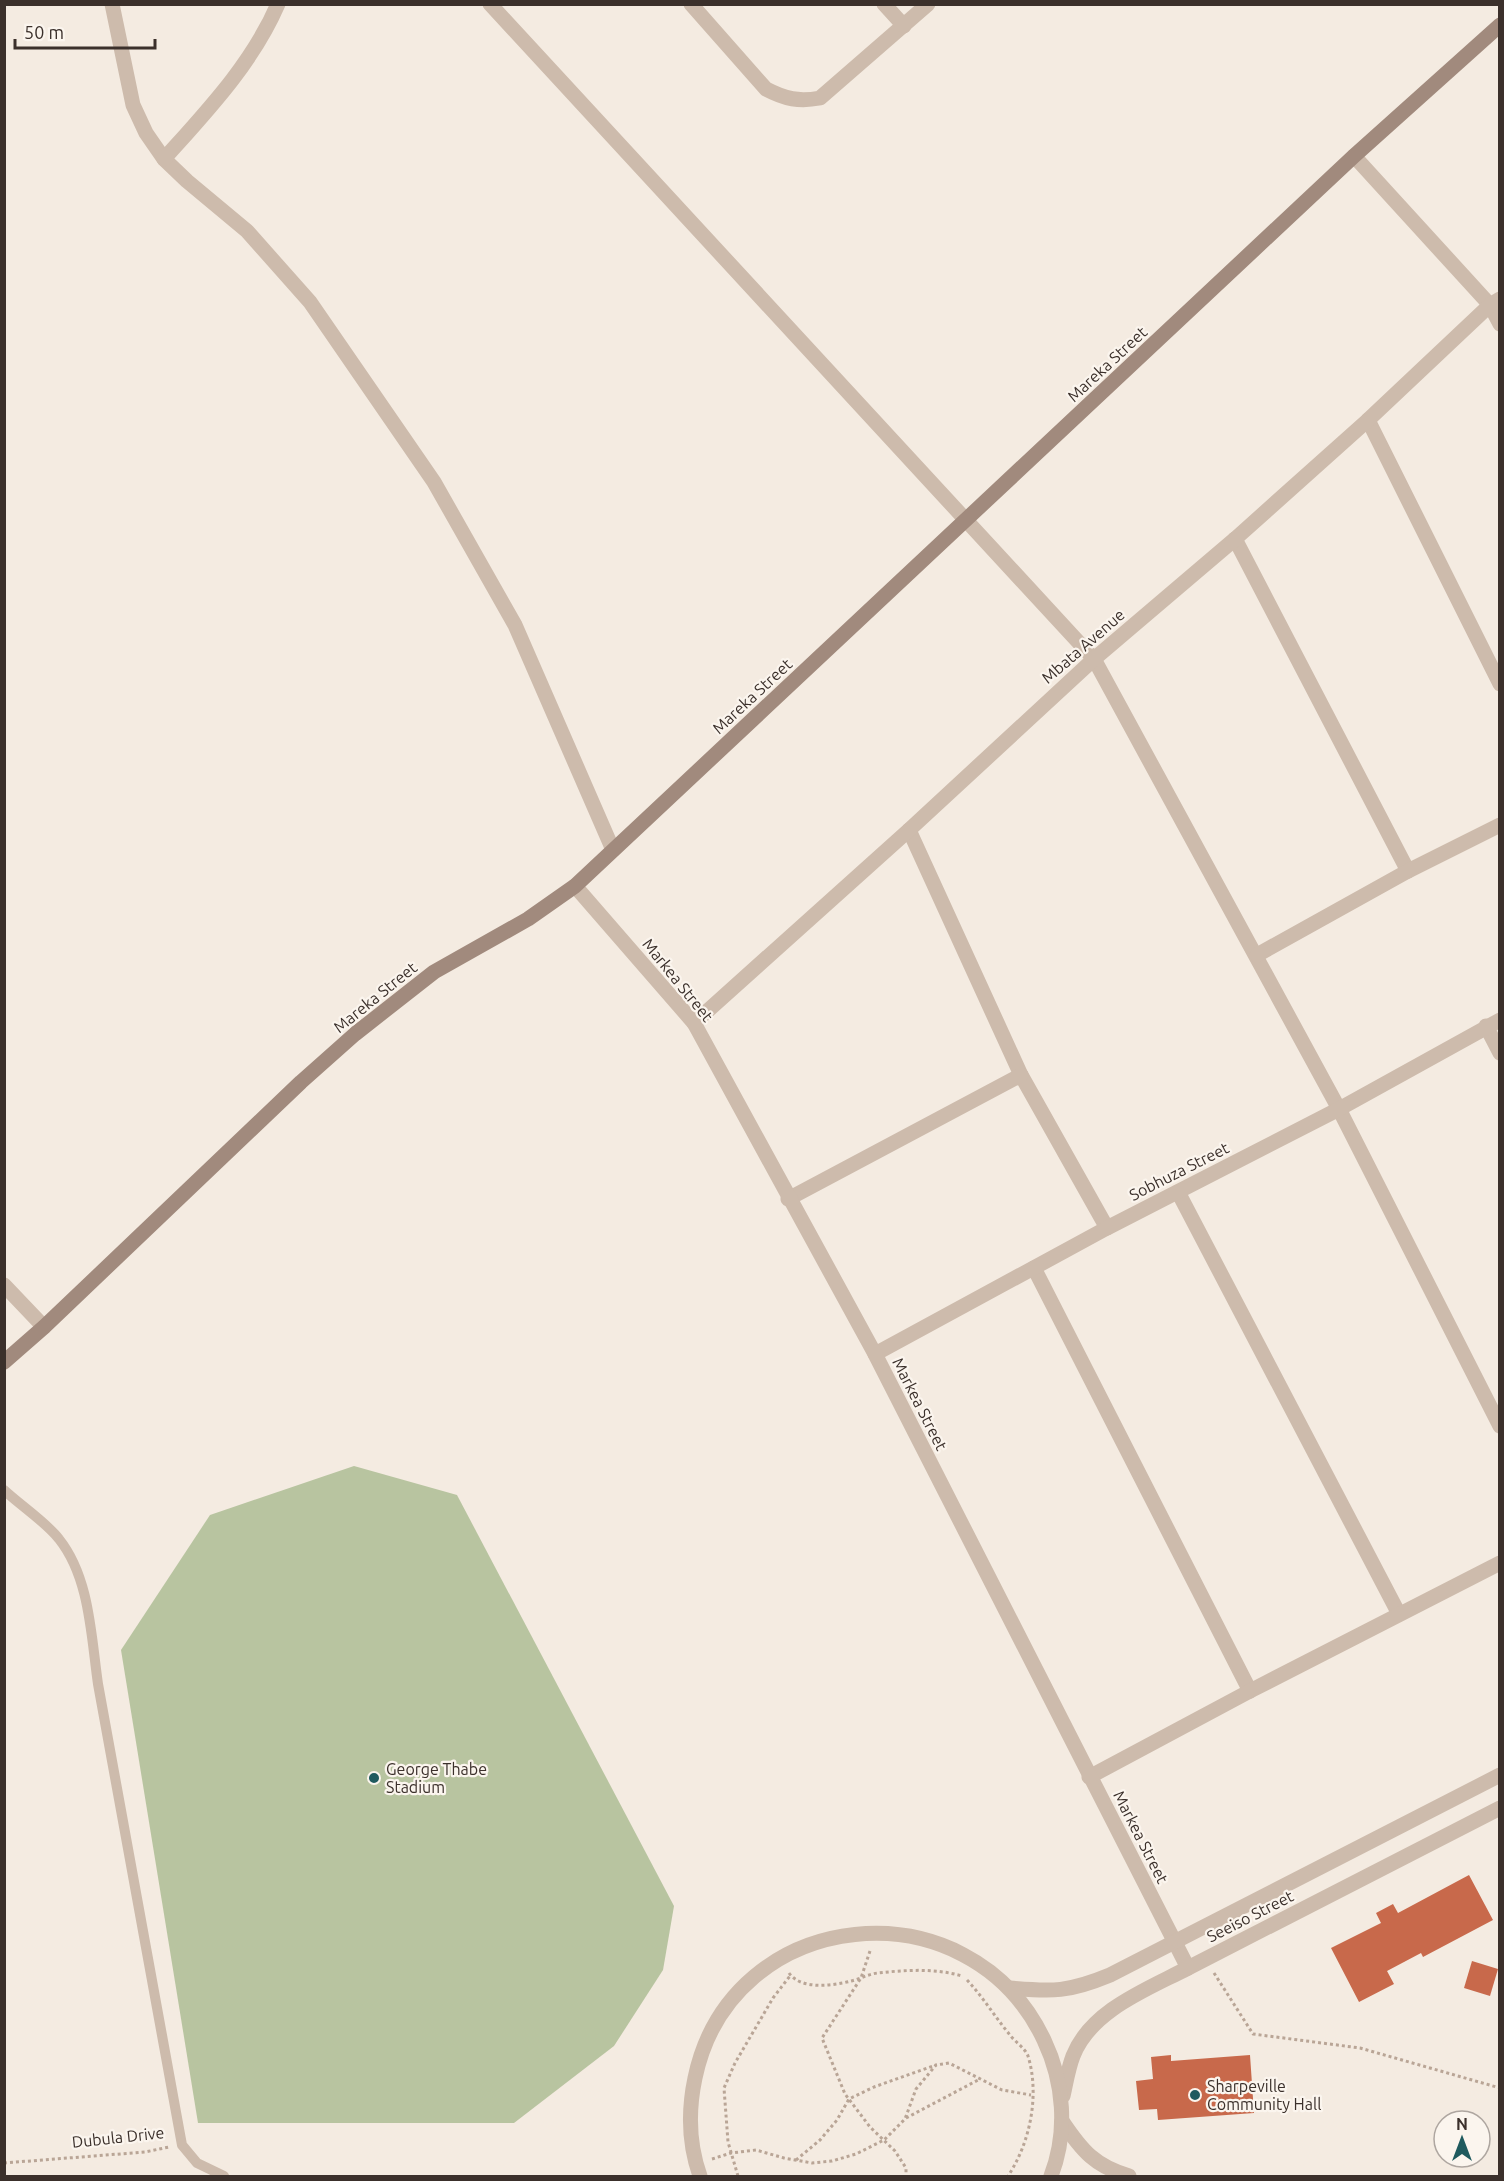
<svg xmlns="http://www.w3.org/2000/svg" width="1504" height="2181" viewBox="0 0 1504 2181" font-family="Ubuntu,sans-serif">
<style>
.green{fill:#b8c4a0}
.building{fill:#c8694b}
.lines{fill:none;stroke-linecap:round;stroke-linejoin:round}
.path{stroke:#b9a596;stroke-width:3;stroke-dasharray:3 3;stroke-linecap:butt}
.service{stroke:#cdbbac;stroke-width:10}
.minor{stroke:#cdbbac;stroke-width:15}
.tertiary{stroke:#cdbbac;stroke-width:15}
.secondary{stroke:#a18a7d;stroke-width:15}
.poi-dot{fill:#1f5a5e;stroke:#fbf5ee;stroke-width:2}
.labels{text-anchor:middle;stroke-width:4.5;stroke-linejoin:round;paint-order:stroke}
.street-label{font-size:16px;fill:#3b302b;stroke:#fbf5ee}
.poi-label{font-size:16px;fill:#3b302b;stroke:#fbf5ee;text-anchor:start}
</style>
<rect width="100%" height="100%" fill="#f4ebe1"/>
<path class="green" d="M 354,1466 L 457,1495 L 674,1906 L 663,1970 L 614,2046 L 514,2123 L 198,2123 L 121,1650 L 210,1515 Z"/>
<g class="building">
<path d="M 1469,1875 L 1493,1920 L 1423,1957 L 1421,1953 L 1387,1971 L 1394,1984 L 1359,2002 L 1331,1948 L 1381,1923 L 1376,1913 L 1393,1904 L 1398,1913 Z"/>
<path d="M 1472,1961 L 1498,1969 L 1490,1996 L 1464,1988 Z"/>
<path d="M 1171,2055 L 1171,2061 L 1250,2055 L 1254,2113 L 1158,2120 L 1157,2109 L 1139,2110 L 1136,2081 L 1153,2079 L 1151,2057 Z"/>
</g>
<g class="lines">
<g class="path">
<path d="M 870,1951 L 861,1978 L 822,2038 L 845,2094 L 870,2127 L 895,2151 L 906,2168 L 906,2176"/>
<path d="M 789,1973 C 801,1990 832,1986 851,1981 C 860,1979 868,1974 878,1973 C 905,1970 935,1968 962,1976"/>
<path d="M 1214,1973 L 1253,2034 L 1360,2048 L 1500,2088"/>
<path d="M 967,1980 C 983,1997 995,2017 1010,2035 C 1015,2042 1025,2048 1028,2056 C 1040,2095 1030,2143 1008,2176"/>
<path d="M 906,2118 L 980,2079"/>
<path d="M 712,2159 L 731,2153 L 756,2150 L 784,2158 L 812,2163 L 832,2161 L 856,2154 L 884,2140 L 905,2119 L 916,2089 L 936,2065 L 949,2063 L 1002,2090 L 1031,2095"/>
<path d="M 796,2160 L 820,2140 L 837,2120 L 849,2099 L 874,2087 L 936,2065"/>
<path d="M 4,2163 L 145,2152 L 169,2147"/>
<path d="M 738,2176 L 728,2142 L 724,2088 L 735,2063 L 773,1998 L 790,1976"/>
</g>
<path class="service" d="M 4,1490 C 20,1505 47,1523 59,1539 C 90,1578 91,1636 98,1684 L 182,2145 L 197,2163 L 224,2176"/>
<g class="minor">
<path d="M 112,4 L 133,105 L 146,133 L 164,159 L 187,181 L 247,231 L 310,302 L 434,482 L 515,625 L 613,850"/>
<path d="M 490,4 L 1094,659 L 1339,1109 L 1500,1426"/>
<path d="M 691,4 L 766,89 C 785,99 799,102 820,98 L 928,4"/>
<path d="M 884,4 L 904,26"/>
<path d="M 1354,156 L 1490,305 L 1500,324"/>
<path d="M 164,159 C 207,111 252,64 278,4"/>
<path d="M 1368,420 L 1500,684"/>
<path d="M 1235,539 L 1408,871"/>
<path d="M 909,830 L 1021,1075 L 1107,1228"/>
<path d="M 1257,955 L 1408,871 L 1500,825"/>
<path d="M 694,1023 L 909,830 L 1094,659 L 1235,539 L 1368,420 L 1490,305 L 1500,299"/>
<path d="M 1486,1026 L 1500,1053"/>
<path d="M 1178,1192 L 1399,1614"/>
<path d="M 788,1199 L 1021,1075"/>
<path d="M 1034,1268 L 1250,1691"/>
<path d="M 4,1285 L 44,1327"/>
<path d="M 875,1354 L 1107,1228 L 1339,1109 L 1500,1020"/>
<path d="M 1089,1777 L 1250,1691 L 1500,1563"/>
</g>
<g class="tertiary">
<path d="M 575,886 L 694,1023 L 875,1354 L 1188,1968"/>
<path d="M 1009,1988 C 1053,1992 1069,1992 1110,1975 L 1500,1775"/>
<path d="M 1063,2096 C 1066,2083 1068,2069 1073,2056 C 1091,2010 1148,1989 1188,1968 L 1500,1808"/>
<path d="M 1062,2121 C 1082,2151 1095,2166 1129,2176"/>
<path d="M 700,2176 C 689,2145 688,2111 695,2078 C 731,1905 969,1881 1044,2040 C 1064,2082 1068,2132 1051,2176"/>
</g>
<path class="secondary" d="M 4,1362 L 44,1327 L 301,1082 L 355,1034 L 434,972 L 528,919 L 575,886 L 1354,156 L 1500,25"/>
</g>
<g class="poi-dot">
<circle cx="374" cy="1778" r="6"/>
<circle cx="1195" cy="2095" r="6"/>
</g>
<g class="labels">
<g class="street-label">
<text transform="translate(1107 364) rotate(-43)" y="6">Mareka Street</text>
<text transform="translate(1083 646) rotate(-41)" y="6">Mbata Avenue</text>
<text transform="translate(752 696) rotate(-43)" y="6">Mareka Street</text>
<text transform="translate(678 980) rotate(51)" y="6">Markea Street</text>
<text transform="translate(375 997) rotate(-39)" y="6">Mareka Street</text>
<text transform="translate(1179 1171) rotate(-27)" y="6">Sobhuza Street</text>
<text transform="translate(920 1404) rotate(63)" y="6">Markea Street</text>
<text transform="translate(1141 1837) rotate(63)" y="6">Markea Street</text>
<text transform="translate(1250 1916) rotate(-27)" y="6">Seeiso Street</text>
<text transform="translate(118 2137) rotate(-6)" y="6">Dubula Drive</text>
</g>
<g class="poi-label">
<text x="386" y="1775">George Thabe<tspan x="386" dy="18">Stadium</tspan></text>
<text x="1207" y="2092">Sharpeville<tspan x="1207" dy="18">Community Hall</tspan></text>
</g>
</g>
<rect width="1504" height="2181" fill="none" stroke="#3b302b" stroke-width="12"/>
<g transform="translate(1462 2139)"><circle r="28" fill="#fbf5ee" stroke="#aea6a0" stroke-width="1.5"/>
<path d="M0-4.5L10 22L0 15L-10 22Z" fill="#1f5a5e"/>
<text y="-9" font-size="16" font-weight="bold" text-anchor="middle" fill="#3b302b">N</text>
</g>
<path d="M15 39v9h140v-9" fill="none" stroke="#3b302b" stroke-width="3"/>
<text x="24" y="39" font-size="18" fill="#3b302b" stroke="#fbf5ee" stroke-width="4.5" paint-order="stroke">50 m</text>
</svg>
